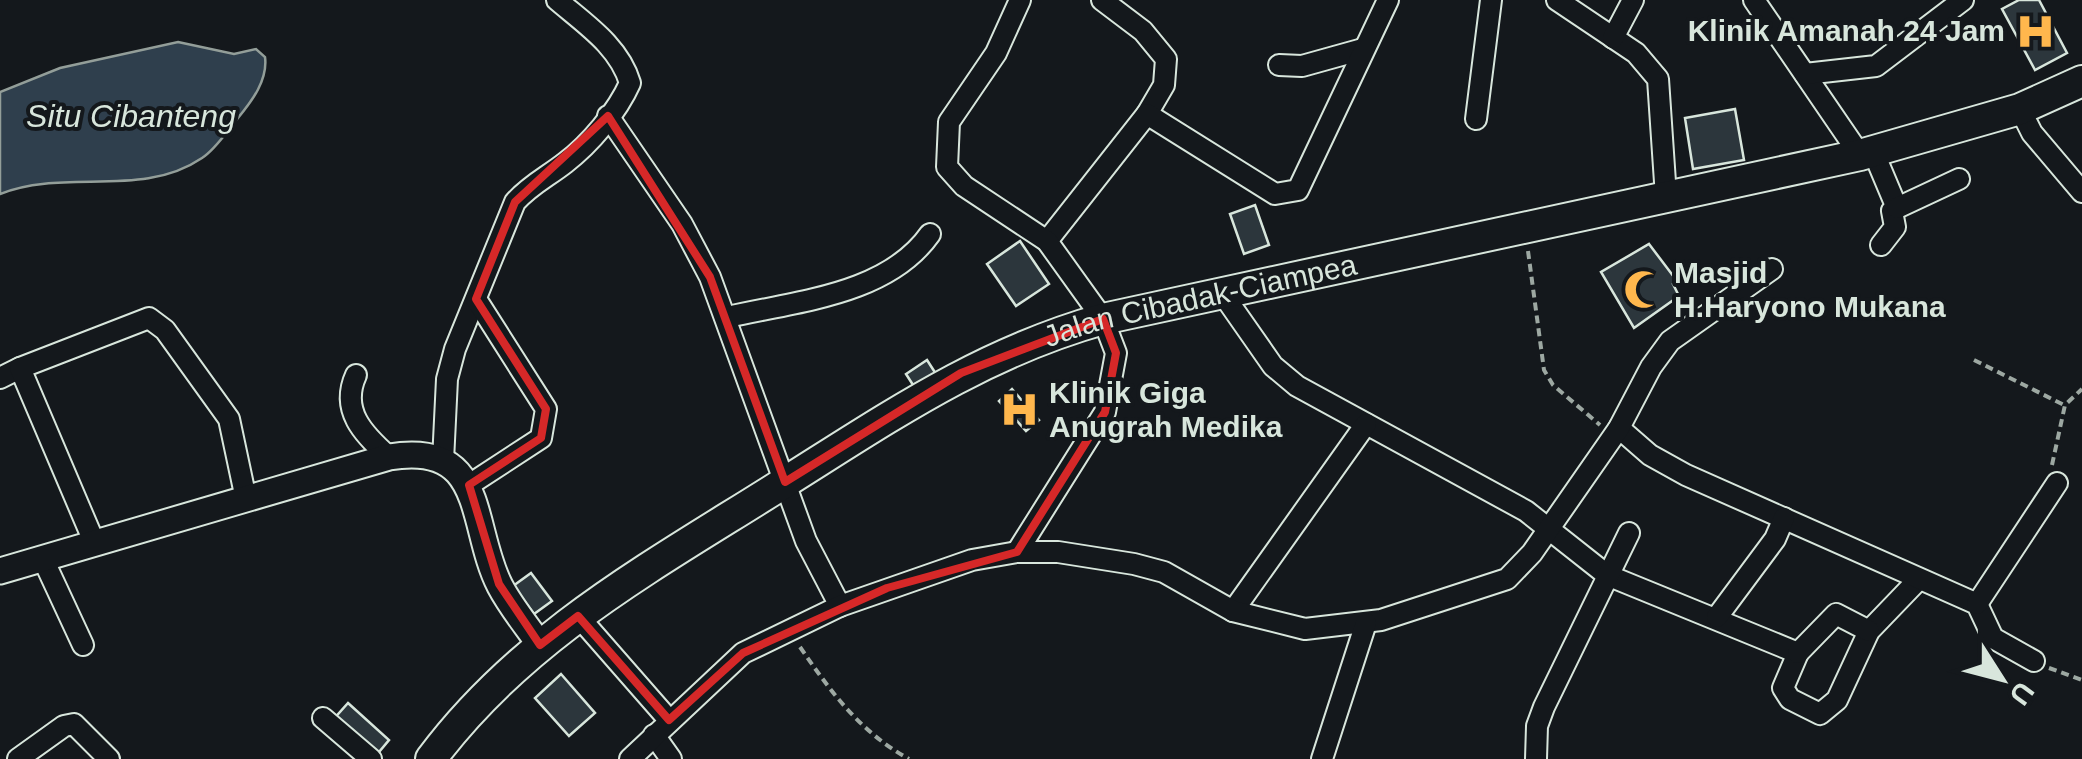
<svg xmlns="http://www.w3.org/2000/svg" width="2082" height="759" viewBox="0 0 2082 759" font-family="Arial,sans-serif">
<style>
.water{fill:#2f3f4d;stroke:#939e99;stroke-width:2.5}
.building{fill:#2c363c;stroke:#d8e6dc;stroke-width:2.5}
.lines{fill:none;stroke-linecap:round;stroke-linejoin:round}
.minor-casing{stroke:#d8e6dc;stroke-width:24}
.major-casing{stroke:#d8e6dc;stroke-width:29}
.highway-casing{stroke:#d8e6dc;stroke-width:34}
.path{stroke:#9da8a2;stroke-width:4;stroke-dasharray:8 5;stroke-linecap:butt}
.minor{stroke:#14181c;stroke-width:20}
.major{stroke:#14181c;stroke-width:25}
.highway{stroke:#14181c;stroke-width:30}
.marked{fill:none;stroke:#d62828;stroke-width:8;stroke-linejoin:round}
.labels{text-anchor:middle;stroke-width:8;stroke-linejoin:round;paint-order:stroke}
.poi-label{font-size:30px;font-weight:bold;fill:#d8e6dc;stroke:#14181c;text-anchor:start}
.street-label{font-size:30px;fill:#d8e6dc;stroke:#14181c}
.water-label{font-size:32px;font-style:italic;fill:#d8e6dc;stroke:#14181c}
</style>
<rect width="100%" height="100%" fill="#14181c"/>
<path class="water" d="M 178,42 L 234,54 L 256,49 L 265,57 C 268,80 252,101 238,118 C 227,131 216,149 202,158 C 142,199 65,168 0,194 L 0,92 L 60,68 Z"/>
<g class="building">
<path d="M 2019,0 L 2039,0 L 2067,53 L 2035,70 L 2002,9 Z"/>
<path d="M 1735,109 L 1744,160 L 1693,169 L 1685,118 Z"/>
<path d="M 1255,205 L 1269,245 L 1244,254 L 1230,214 Z"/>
<path d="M 1020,241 L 1049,284 L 1016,306 L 987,264 Z"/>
<path d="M 1649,244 L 1677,281 L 1673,284 L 1679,296 L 1634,328 L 1601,272 Z"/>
<path d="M 927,360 L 936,374 L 915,388 L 906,374 Z"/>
<path d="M 1012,389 L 1039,420 L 1026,431 L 999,401 Z"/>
<path d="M 531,573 L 552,601 L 534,614 L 513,586 Z"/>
<path d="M 561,674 L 595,713 L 569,736 L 535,698 Z"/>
<path d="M 348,703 L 389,740 L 374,758 L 332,721 Z"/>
</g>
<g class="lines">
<defs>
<g id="minor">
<path d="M 1102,0 L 1143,31 L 1166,59 L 1164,85 L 1147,114"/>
<path d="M 1557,0 L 1636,53 L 1658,79 L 1666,197"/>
<path d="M 1754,0 L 1860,155"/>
<path d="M 1613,38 L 1633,0"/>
<path d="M 1279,65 L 1302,66 L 1363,49"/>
<path d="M 1805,74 L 1876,66 L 1963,0"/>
<path d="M 2020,109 L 2032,133 L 2082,192"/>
<path d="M 608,116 L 682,224 L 710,277 L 806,541 L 840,606"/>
<path d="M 1476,119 L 1491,0"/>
<path d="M 1873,151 L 1897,208 L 1892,211 L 1895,227 L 1881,245"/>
<path d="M 1897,208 L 1959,179"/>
<path d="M 1047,241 L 1147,114 L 1275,194 L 1298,190 L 1388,0"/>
<path d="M 1222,293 L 1273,366 L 1297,386 L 1526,511 L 1607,575 L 1798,653 L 1783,688 L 1790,699 L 1820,714 L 1837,700 L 1869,631 L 1919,579"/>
<path d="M 728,317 C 797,301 887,295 930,234"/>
<path d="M 356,375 C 340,410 363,434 389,457"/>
<path d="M 0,378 L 20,368"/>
<path d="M 1619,428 L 1650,455 L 1686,475 L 1977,604 L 1993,638 L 2034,661"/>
<path d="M 443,461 L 447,379 L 455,349 L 515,202 C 530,185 547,177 565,163 C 590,144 617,112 630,83 C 619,46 585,24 557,0"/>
<path d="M 469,485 L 541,438 L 546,409 L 476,299"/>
<path d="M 95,544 L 20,368 L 149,318 L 165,330 L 229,419 L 246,499"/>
<path d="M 1017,552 L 1105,412 L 1116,353 L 1103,319 L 1047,241 L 964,186 L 947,167 L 949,122 L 996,53 L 1020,0"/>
<path d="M 43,559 L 83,645"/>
<path d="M 1977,604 L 2057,483"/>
<path d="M 1233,611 L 1366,424"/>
<path d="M 578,616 L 669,720"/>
<path d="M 1717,617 L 1775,539 L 1784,518"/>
<path d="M 1798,653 L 1836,614 L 1869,631"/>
<path d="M 323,718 L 371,759"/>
<path d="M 654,735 L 671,759"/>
<path d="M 18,759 L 64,726 L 74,724 L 109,759"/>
<path d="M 630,759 L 743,653 L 840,606 L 972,560 L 1017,552 L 1058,552 L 1134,564 L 1164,572 L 1233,611 L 1305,629 L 1381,620 L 1507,579 L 1532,553 L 1619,428 L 1651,367 L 1670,341 L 1772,269"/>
<path d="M 1322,759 L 1366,623"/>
<path d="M 1536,759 L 1537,726 L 1544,707 L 1629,533"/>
</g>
<path id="major" d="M 0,571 L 389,457 C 488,440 469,526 500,586 C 511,607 527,626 540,645"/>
<g id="highway">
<path id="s1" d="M 431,759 C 524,634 658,563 787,481 C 892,415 982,353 1103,319 L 1860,155 L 2020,109 L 2082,81"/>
</g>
</defs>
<use href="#minor" class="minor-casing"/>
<use href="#major" class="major-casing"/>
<use href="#highway" class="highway-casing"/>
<g class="path">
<path d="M 1528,251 L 1544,370 L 1553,385 L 1600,425"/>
<path d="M 1974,360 L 2064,405"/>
<path d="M 2052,465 L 2065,405 L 2082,389"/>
<path d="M 800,647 C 831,692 860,732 909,759"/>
<path d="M 2049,668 L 2082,680"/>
</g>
<use href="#minor" class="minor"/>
<use href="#major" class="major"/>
<use href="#highway" class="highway"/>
</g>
<path class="marked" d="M 608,116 L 710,277 L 785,482 L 961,373 L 1103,319 L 1116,353 L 1105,412 L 1017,552 L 887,588 L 743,653 L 669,720 L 578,616 L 540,645 L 499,584 L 469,485 L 541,438 L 546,409 L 476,299 L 515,202 Z"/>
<defs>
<symbol id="hospital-bare" viewBox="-9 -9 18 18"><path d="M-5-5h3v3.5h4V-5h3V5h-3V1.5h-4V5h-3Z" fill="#ffb74d" stroke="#14181c" stroke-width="2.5" paint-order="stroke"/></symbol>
<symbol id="mosque-bare" viewBox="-9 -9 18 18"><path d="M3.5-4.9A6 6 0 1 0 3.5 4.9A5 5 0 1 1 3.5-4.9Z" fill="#ffb74d" stroke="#14181c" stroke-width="2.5" paint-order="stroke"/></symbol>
</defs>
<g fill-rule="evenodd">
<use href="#hospital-bare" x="2008" y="4" width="55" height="55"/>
<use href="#mosque-bare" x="1616" y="262" width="55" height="55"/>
<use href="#hospital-bare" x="992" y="382" width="55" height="55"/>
</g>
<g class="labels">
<g class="poi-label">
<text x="2005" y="41" text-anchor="end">Klinik Amanah 24 Jam</text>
<text x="1674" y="283">Masjid<tspan x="1674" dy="34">H.Haryono Mukana</tspan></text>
<text x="1049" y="403">Klinik Giga<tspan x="1049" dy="34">Anugrah Medika</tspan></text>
</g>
<g class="street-label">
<text dy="10" stroke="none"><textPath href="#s1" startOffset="910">Jalan Cibadak-Ciampea</textPath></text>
</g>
<g class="water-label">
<text x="131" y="127">Situ Cibanteng</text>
</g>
</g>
<g transform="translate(2002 679) rotate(126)" stroke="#14181c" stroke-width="8" paint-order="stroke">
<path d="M0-8L18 38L0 25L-18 38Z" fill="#d8e6dc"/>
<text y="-15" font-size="28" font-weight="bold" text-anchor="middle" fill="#d8e6dc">U</text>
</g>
</svg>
